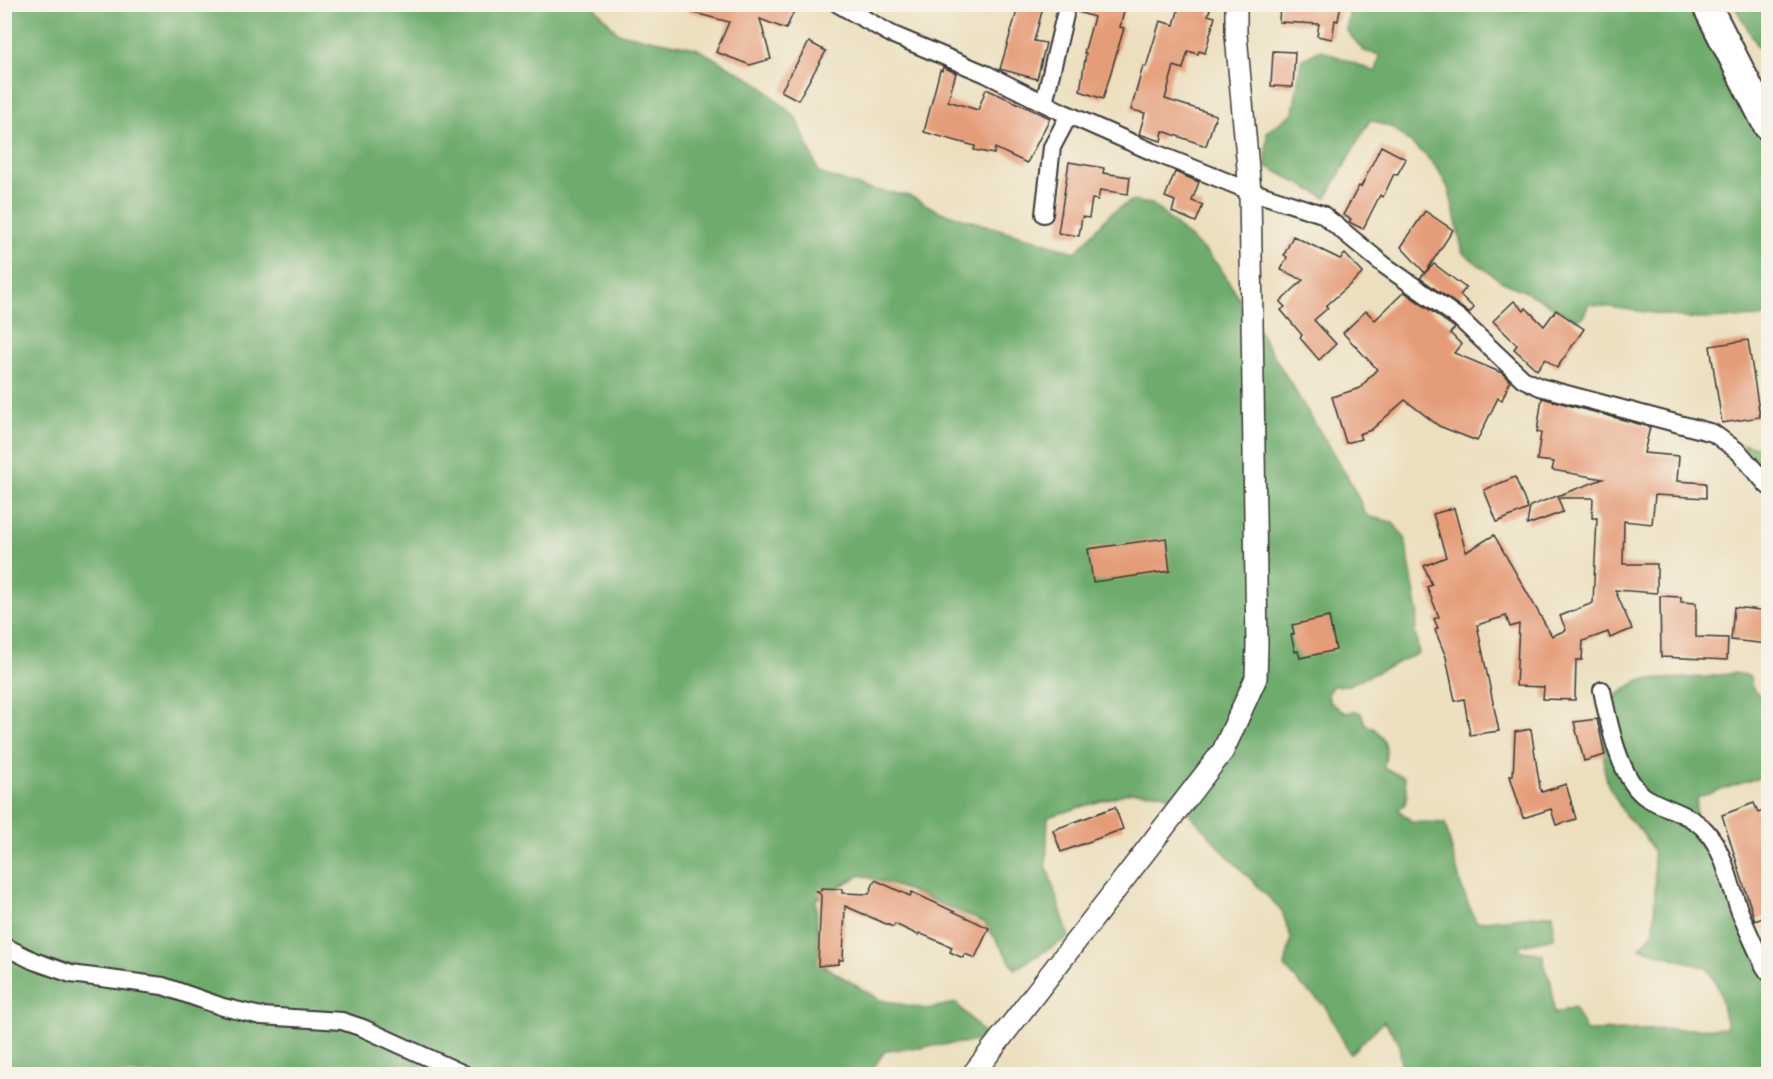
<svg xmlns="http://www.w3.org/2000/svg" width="1773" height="1079" viewBox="0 0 1773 1079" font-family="Mali,sans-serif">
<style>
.green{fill:#88c77e;stroke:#52724d;stroke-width:1.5}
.forest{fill:#6eac6d;stroke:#456444;stroke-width:1.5}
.building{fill:#e59d79}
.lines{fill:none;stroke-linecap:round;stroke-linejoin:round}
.minor-casing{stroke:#3b3934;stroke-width:20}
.tertiary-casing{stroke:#3b3934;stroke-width:24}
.trunk-casing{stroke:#3b3934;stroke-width:32}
.minor{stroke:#fff;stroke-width:16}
.tertiary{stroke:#fff;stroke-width:21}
.trunk{stroke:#fff;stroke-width:28}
</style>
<rect width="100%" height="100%" fill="#f7f3e8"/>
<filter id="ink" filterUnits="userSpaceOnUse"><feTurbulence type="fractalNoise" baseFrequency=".0167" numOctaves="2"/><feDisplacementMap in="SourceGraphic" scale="12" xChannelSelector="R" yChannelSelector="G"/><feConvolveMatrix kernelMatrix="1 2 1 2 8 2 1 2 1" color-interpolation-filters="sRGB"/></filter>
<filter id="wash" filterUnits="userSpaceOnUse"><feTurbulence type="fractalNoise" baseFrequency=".008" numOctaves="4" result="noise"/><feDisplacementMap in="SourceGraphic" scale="24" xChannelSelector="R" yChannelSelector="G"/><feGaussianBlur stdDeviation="1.35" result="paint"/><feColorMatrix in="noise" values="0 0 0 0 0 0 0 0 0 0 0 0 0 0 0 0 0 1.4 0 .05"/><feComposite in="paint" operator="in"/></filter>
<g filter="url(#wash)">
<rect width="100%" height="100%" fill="#ecdfbe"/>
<path class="green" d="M 1742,444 L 1768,449 L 1768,476 L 1760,463 Z"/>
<g class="forest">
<path d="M 5,5 L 593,5 L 618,33 L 696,48 L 758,83 L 797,119 L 819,173 L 864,188 L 910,196 L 938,211 L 1076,252 L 1111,213 L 1131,201 L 1152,204 L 1206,252 L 1221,269 L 1350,481 L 1367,516 L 1392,522 L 1405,538 L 1418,613 L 1415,632 L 1419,653 L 1349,685 L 1333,686 L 1328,692 L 1329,701 L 1345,713 L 1355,711 L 1361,713 L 1365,724 C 1385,732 1390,749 1383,768 L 1404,777 L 1407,793 L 1405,804 L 1398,809 L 1412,822 L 1445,823 L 1461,886 L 1476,922 L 1553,914 L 1554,938 L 1518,946 L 1522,951 L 1543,954 L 1545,970 L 1551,981 L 1554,1014 L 1574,1007 L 1586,1031 L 1727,1028 L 1719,989 L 1707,968 L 1640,948 L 1654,931 L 1655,886 L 1653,850 L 1640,830 L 1625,815 L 1608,785 L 1604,768 L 1603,705 L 1639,680 L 1707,677 L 1734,673 L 1750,676 L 1752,688 L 1763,698 L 1768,698 L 1768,775 L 1698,797 L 1694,819 L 1768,972 L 1768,1074 L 1402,1074 L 1399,1043 L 1384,1021 L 1350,1054 L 1325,1006 L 1303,987 L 1285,967 L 1291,938 L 1282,911 L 1224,852 L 1181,804 L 1162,793 L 1131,792 L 1048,817 L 1046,864 L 1069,937 L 1015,969 L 985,923 L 916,893 L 861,875 L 816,899 L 819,963 L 880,1000 L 926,1009 L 956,1003 L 990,1040 L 885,1051 L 869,1074 L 5,1074 Z"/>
<path d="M 1351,5 L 1695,5 L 1768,144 L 1768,317 L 1695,319 L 1589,304 L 1584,315 L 1577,320 L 1524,291 L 1501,281 L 1463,253 L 1449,190 L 1439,171 L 1426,156 L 1393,128 L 1370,120 L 1326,198 L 1266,166 L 1267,132 L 1293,113 L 1301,60 L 1321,50 L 1376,72 L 1380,55 L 1364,51 L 1346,30 Z"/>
<path d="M 1734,5 L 1768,5 L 1768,64 Z"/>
</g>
<g id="blocks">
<g class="building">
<path d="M 684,4 L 784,4 L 795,9 L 786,29 L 760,19 L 771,59 L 750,65 L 716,52 L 729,22 L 683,10 Z"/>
<path d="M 1019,4 L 1044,4 L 1034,41 L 1046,43 L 1037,79 L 1000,69 Z"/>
<path d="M 1067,4 L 1126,4 L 1120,27 L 1124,28 L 1103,99 L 1080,91 L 1086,53 L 1084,53 L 1094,17 L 1075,11 Z"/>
<path d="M 1180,4 L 1212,4 L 1208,15 L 1215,17 L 1205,53 L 1199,51 L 1198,54 L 1188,51 L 1183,69 L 1174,66 L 1165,99 L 1216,115 L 1206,146 L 1163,131 L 1161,141 L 1139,134 L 1145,113 L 1131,110 L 1143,66 L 1146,67 L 1160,21 L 1174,25 Z"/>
<path d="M 1280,4 L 1341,4 L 1338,21 L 1335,20 L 1332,39 L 1317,36 L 1319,24 L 1279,22 Z"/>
<path d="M 809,42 L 826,51 L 798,100 L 781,91 Z"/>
<path d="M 1273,51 L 1295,52 L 1293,87 L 1271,86 Z"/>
<path d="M 943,67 L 956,73 L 948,101 L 978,110 L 986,89 L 1050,118 L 1027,163 L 995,148 L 994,154 L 974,150 L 975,146 L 924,132 L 940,70 L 942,71 Z"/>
<path d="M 1381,146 L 1406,159 L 1397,175 L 1394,174 L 1383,197 L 1380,195 L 1363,229 L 1349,222 L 1351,219 L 1343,215 L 1359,186 L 1361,187 Z"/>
<path d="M 1069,162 L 1104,168 L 1103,173 L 1130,177 L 1128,194 L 1100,190 L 1098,200 L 1092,199 L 1089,218 L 1082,217 L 1079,236 L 1058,233 Z"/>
<path d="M 1175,172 L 1199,182 L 1192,201 L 1203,205 L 1196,222 L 1172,212 L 1175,201 L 1165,197 Z"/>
<path d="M 1425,211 L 1453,230 L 1425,273 L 1434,264 L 1466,288 L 1460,295 L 1474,308 L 1469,313 L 1420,278 L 1425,273 L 1401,247 Z"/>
<path d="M 1293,236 L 1340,259 L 1345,254 L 1363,273 L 1326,306 L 1328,308 L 1314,320 L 1336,344 L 1319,360 L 1300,338 L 1302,335 L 1281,310 L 1285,307 L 1280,302 L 1303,280 L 1281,270 L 1287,257 L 1284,255 Z"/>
<path d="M 1404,292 L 1455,328 L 1450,333 L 1461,344 L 1454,353 L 1502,373 L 1510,381 L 1502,400 L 1498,398 L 1477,441 L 1439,426 L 1405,400 L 1371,430 L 1359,434 L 1361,439 L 1346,443 L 1332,397 L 1360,388 L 1377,369 L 1343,333 L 1366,311 L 1375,320 Z"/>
<path d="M 1514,301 L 1524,311 L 1526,308 L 1544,326 L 1556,310 L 1584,329 L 1557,368 L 1545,359 L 1537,370 L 1514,349 L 1517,345 L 1493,321 Z"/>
<path d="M 1748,340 L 1760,417 L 1722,423 L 1710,346 Z"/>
<path d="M 1542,398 L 1650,427 L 1644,453 L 1679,456 L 1677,481 L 1706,483 L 1706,498 L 1655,495 L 1652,524 L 1624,521 L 1623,564 L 1657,564 L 1657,593 L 1615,590 L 1632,629 L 1610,638 L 1608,632 L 1583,641 L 1582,660 L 1576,660 L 1575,700 L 1543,699 L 1544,687 L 1516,686 L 1519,624 L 1510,627 L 1506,616 L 1477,625 L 1499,731 L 1470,735 L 1464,699 L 1455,701 L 1446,657 L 1435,630 L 1438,628 L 1434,619 L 1439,617 L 1427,587 L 1432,585 L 1424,566 L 1446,557 L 1433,514 L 1454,508 L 1466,552 L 1494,535 L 1552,636 L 1566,630 L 1560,616 L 1593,603 L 1597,518 L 1592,518 L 1593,498 L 1558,498 L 1563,512 L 1527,525 L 1530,506 L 1603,479 L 1552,470 L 1554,462 L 1537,460 L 1541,433 L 1537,432 Z"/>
<path d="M 1515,477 L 1528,509 L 1497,522 L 1484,490 Z"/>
<path d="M 1166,538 L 1170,571 L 1093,582 L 1088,549 Z"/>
<path d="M 1660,596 L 1681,597 L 1681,602 L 1696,603 L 1696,637 L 1728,638 L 1727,660 L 1661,657 Z"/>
<path d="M 1734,607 L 1768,611 L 1768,644 L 1731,640 Z"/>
<path d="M 1329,617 L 1336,650 L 1300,658 L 1298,651 L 1295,652 L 1291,635 L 1294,634 L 1292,625 Z"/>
<path d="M 1597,719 L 1605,755 L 1584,761 L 1574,722 Z"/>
<path d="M 1531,729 L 1540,788 L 1542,792 L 1566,784 L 1576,819 L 1556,825 L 1551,809 L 1523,818 L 1510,776 L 1513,776 L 1515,732 Z"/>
<path d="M 1754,803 L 1758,812 L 1768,808 L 1768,916 L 1755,921 L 1722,815 Z"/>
<path d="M 1115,807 L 1123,829 L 1061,852 L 1053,830 Z"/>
<path d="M 875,880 L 910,896 L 912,892 L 989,928 L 975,958 L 965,954 L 963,958 L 950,952 L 952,947 L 919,933 L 918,935 L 895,924 L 893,927 L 845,906 L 843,960 L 839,960 L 839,964 L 818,966 L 821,895 L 816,891 L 821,891 L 821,888 L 842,889 L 842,893 L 869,894 Z"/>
</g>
</g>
</g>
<g filter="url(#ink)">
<use href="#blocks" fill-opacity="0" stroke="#3b3934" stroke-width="1.5"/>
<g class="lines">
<defs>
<g id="minor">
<path d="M 838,4 L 891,34 L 986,74 L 1060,111 L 1153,152 L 1250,191 L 1322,214 L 1384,265 L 1459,318 L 1523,379 L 1540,387 L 1713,433 L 1739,452 L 1768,486"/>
<path d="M 1044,103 L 1065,15"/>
<path d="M 1044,214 L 1052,147 L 1069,115"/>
<path d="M 1602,690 C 1608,720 1620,782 1647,798 C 1667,810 1690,813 1706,831 C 1725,852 1730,886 1740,912 C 1747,930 1756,948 1764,966 L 1768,972"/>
<path d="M 4,946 L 34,961 L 71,974 L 163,986 L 223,1007 L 261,1016 L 342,1021 L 363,1028 L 464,1074"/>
</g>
<path id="tertiary" d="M 973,1074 L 1223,751 L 1256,678 L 1257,645 L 1250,191 L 1236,35 L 1236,4"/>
<path id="trunk" d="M 1706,4 L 1768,126"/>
</defs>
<use href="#minor" class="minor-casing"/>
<use href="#tertiary" class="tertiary-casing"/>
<use href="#trunk" class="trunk-casing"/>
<use href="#minor" class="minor"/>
<use href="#tertiary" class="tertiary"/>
<use href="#trunk" class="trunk"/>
</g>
</g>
<rect width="1773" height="1079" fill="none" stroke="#f7f3e8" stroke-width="24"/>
</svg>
